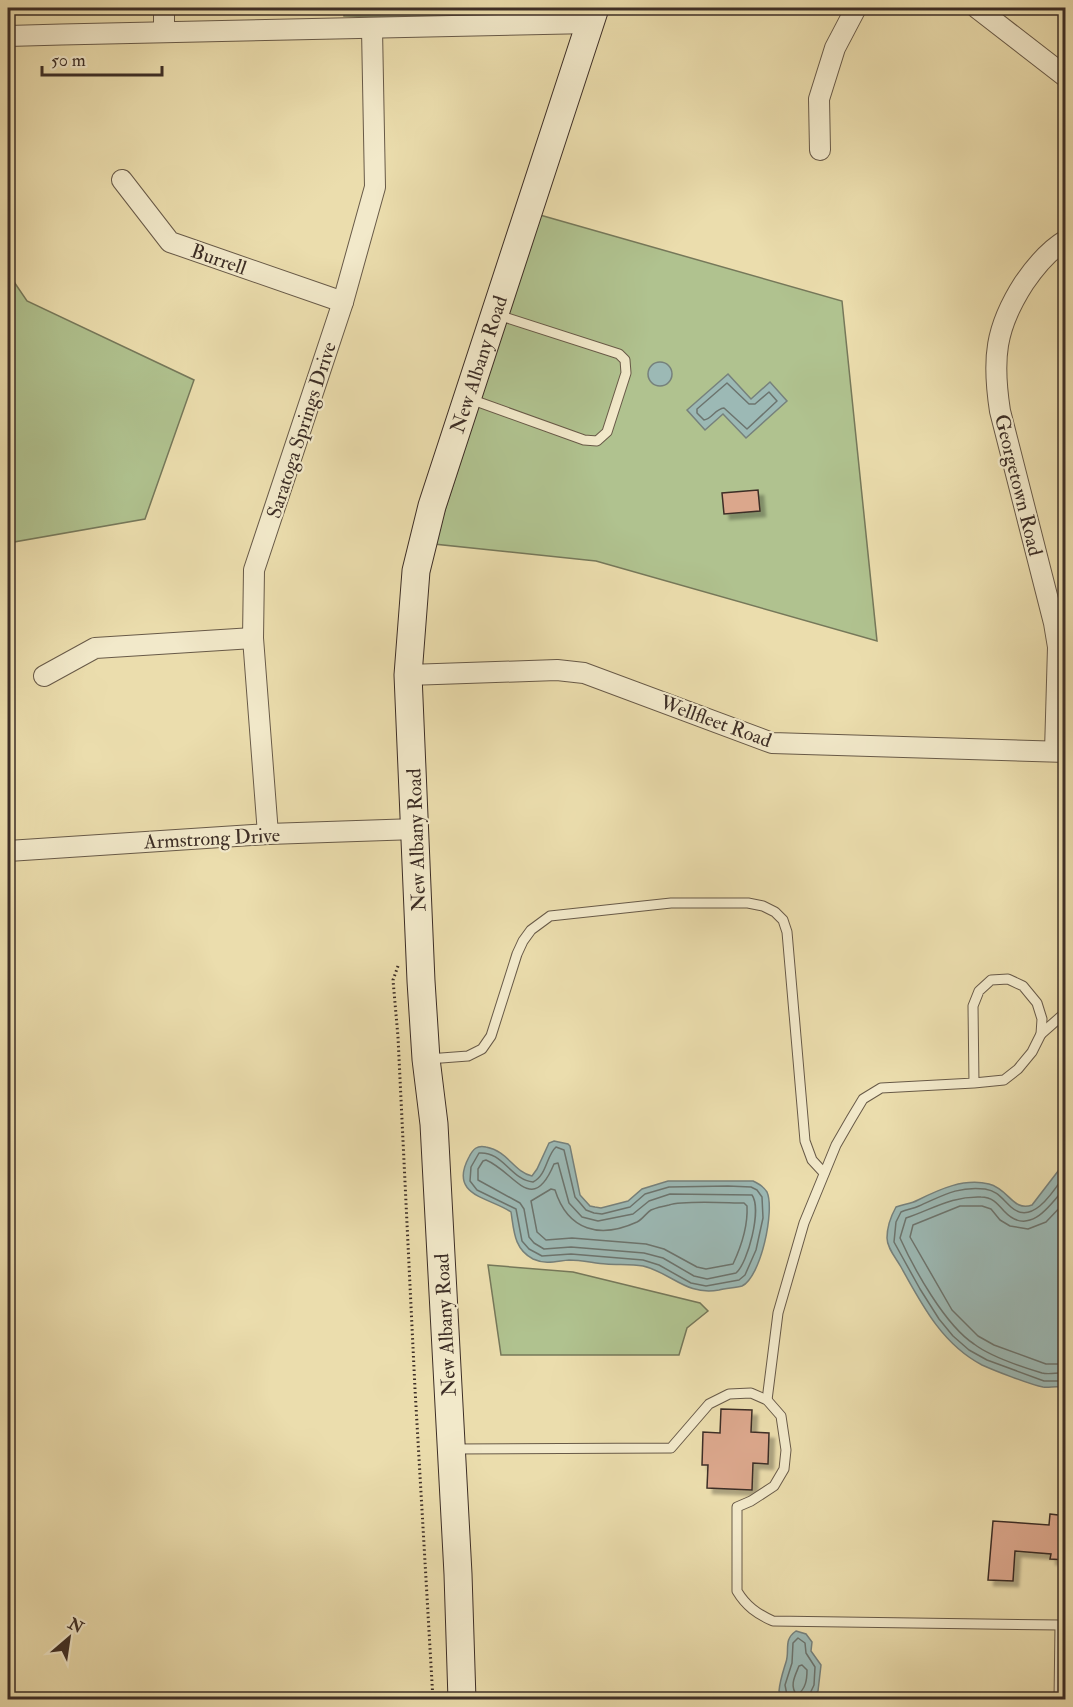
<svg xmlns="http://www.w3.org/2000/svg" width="1073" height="1707" viewBox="0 0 1073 1707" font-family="'IM FELL Double Pica',serif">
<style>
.green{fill:#b0c28f;stroke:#76785a;stroke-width:1.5}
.water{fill:#9cb9b5;stroke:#76817c;stroke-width:1.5}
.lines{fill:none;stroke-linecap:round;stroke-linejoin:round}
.shore{stroke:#6c746e;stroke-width:1.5}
.building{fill:#dba78c;stroke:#3d2e26;stroke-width:1.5;filter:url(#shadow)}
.lane-casing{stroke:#685a48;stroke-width:11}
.street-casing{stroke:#685a48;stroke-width:22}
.secondary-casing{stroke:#3d2e26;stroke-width:29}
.path{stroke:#3d2e26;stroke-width:3;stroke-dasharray:1.5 3;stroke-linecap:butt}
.lane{stroke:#f2e9ca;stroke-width:9}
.street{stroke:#f2e9ca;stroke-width:20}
.secondary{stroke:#f2e9ca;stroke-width:27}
.labels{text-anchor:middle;stroke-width:4.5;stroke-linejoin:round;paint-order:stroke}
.street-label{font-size:20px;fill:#3d2e26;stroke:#f2e9ca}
</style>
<defs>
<filter id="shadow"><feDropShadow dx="5.5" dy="5.5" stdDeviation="1.5" flood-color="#0004"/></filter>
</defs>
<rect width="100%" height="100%" fill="#ebddad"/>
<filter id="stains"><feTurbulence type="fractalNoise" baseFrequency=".00333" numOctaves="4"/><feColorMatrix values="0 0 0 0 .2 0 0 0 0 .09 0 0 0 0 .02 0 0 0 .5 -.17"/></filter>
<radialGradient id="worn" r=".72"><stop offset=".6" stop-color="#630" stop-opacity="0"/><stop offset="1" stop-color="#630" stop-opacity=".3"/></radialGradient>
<g class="green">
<path d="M 344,8 L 588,8 L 586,20 L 344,16 Z"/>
<path d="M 540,215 L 842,301 L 877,641 L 596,561 L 434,544 Z"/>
<path d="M 8,273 L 27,301 L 194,380 L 145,519 L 8,543 Z"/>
<path d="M 488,1265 L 573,1272 L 700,1303 L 708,1311 L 687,1328 L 679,1355 L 501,1355 Z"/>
</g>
<g class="water">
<circle cx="660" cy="374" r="12"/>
<path d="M 728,374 L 751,399 L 770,382 L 787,401 L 746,438 L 723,414 L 705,430 L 687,410 Z"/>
<path d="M 554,1141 L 568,1144 L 570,1146 L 580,1195 L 590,1206 L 595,1207 L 601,1208 L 628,1201 L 642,1189 L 668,1181 L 753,1181 C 759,1184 763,1186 767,1192 C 775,1210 761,1277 742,1286 C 735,1288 726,1288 719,1290 C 686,1296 672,1273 643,1266 C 631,1264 618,1265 606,1264 C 594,1263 581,1260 569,1260 C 557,1261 546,1265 533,1259 C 514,1249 514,1231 511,1212 C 489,1197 448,1196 469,1157 C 473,1149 477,1145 486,1147 C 508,1151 514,1172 532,1176 L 537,1169 L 549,1143 Z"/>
<path d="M 1065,1162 L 1065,1388 C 1058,1385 1050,1388 1043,1387 C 1031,1385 993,1370 982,1365 C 942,1344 922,1305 901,1267 C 896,1258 887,1248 887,1238 C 887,1228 891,1216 896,1207 C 903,1204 911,1204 918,1200 C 940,1189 964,1178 989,1184 C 1009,1189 1013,1212 1032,1205 Z"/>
<path d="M 796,1631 L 806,1634 L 812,1642 L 811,1651 L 821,1665 L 818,1691 L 810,1699 L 785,1699 L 779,1691 C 780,1680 783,1672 786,1662 C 790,1650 783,1640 796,1631 Z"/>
</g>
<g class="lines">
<g class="shore">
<path d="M 727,383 L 749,404 L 755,404 L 769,392 L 777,401 L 747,429 L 724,408 C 715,409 712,419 704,420 L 697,413 L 697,409 Z"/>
<path d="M 556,1147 L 564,1150 L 575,1197 L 586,1210 L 594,1213 L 602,1214 L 630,1207 L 645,1194 L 669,1187 L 728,1186 L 751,1187 L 757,1190 L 762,1197 L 763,1218 L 756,1250 L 745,1275 L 739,1280 L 706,1286 L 691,1283 L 659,1265 L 643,1260 L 571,1254 L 542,1256 L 529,1249 L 522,1241 L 516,1209 L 477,1190 L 470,1181 L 471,1167 L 479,1153 C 503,1151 511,1180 533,1182 C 547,1175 546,1156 556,1147 Z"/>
<path d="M 486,1160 C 515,1172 532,1217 554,1164 L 558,1163 L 569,1203 L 582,1217 L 598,1221 L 633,1214 L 649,1201 L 670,1194 L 752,1195 C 762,1209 748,1263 736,1273 L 707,1279 L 694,1276 L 663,1258 L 644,1253 L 571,1247 L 544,1249 L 534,1243 L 529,1237 L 524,1209 L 520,1203 L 478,1180 L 478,1169 L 483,1161 Z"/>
<path d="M 1066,1173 C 1055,1189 1033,1227 1011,1207 C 1002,1199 998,1191 985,1189 C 957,1186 942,1196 919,1206 C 913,1209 907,1209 901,1212 L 896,1222 L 894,1242 L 920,1289 L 939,1319 L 953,1336 L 969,1350 L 987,1360 L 1044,1381 L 1066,1381"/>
<path d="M 1066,1186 C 1051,1205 1029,1238 1004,1211 C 997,1203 992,1197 981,1197 C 951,1196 933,1209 906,1218 L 900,1238 C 914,1269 945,1325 974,1344 C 991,1357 1022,1367 1042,1373 C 1050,1375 1058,1372 1066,1373"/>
<path d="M 551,1189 L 555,1190 C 568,1231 600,1239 637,1222 C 643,1219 646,1213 651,1210 C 656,1208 664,1206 669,1205 C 683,1200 728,1203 744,1203 L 747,1206 C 748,1225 741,1247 733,1264 L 706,1269 L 697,1267 L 664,1249 L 646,1244 L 572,1238 L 546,1240 L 537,1232 L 531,1201 Z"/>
<path d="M 1066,1201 L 1046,1222 L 1028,1229 L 1010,1226 L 1000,1220 L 991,1209 L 982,1206 L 960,1206 L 913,1225 L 910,1237 L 952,1310 L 978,1336 L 994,1345 L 1046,1364 L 1066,1364"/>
<path d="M 802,1665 L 807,1670 C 807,1679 806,1689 797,1695 C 789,1686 795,1676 799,1666 Z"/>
<path d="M 788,1700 L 785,1685 L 792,1663 L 793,1643 L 798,1638 L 805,1643 L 806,1653 L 815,1667 L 814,1685 L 807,1700"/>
</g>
</g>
<g class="building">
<path d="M 758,490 L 760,511 L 724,514 L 722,493 Z"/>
<path d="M 721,1409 L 752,1410 L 751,1432 L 769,1433 L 768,1464 L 753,1463 L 752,1490 L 707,1488 L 708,1465 L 702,1465 L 703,1432 L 720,1433 Z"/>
<path d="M 1050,1514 L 1066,1516 L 1066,1560 L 1050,1559 L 1051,1554 L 1015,1551 L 1013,1581 L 988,1580 L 993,1521 L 1049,1525 Z"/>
</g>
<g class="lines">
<defs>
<g id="lane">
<path d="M 470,399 L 584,440 L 597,441 L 607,432 L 626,373 L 625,360 L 619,354 L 498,315"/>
<path d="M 1041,1034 L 1066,1012"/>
<path d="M 428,1059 L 468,1056 L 482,1049 L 491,1036 L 517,954 L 523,941 L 531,930 L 550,916 L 671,903 L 748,903 L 763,906 L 775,912 L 783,920 L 787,932 L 805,1141 L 812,1160 L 824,1173"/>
<path d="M 767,1400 L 778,1313 L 804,1223 L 836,1145 L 851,1119 L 863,1099 L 881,1088 L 974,1083 L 1004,1080 L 1018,1069 L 1032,1052 L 1041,1034 L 1042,1019 L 1037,1003 L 1023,986 L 1008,979 L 991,980 L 979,991 L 973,1006 L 974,1083"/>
<path d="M 453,1449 L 671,1448 L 709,1404 L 729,1394 L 751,1393 L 767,1400 L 781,1416 L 786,1450 L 784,1469 L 774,1486 L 751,1501 L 737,1507 L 737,1591 C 746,1606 757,1614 773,1621 L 1060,1625 L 1059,1700"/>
</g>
<g id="street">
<path d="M 164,8 L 164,30"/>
<path d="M 977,8 L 1066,77"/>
<path d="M 8,36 C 202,30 396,28 591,23"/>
<path d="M 820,150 L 819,99 L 835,48 L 856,8"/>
<path d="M 122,180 L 170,242 L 343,302"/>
<path d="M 408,675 L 557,670 L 584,673 L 772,743 L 1066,752"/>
<path d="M 44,676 L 95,648 L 253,638"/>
<path d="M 1055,751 L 1058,647 L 1054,623 L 1000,411 C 992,359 995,328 1024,283 C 1035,267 1049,250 1066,240"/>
<path d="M 268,834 L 253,638 L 254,570 L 343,302 L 375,187 L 372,29"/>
<path d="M 8,851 L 268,834 L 416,829"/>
</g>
<g id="secondary">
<path id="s1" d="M 462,1700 L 458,1574 L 434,1124 L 426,1059 L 421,981 L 408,675 L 416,571 L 432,506 L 595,8"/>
</g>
</defs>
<use href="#lane" class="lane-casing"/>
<use href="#street" class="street-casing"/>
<use href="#secondary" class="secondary-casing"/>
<path class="path" d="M 398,966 L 393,980 L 398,1037 L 415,1389 L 433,1700"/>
<use href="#lane" class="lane"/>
<use href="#street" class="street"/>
<use href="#secondary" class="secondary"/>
</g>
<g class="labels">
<g class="street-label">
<text transform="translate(219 259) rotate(19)" y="7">Burrell</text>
<text dy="7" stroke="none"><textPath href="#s1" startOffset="1347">New Albany Road</textPath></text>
<text transform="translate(301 430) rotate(-72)" y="7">Saratoga Springs Drive</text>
<text transform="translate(1019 485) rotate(76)" y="7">Georgetown Road</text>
<text transform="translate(716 721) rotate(20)" y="7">Wellfleet Road</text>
<text transform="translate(212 838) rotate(-3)" y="7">Armstrong Drive</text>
<text transform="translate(416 840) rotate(-92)" y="7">New Albany Road</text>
<text transform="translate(445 1325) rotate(-93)" y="7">New Albany Road</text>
</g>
</g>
<rect width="1073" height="1707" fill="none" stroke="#ebddad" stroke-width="30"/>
<rect x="9" y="9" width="1055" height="1689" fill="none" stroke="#3d2e26" stroke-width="3"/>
<rect x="15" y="15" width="1043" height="1677" fill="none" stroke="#3d2e26" stroke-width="1.5"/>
<g transform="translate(69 1638) rotate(29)" stroke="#f2e9ca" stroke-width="4.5" paint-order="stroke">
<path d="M0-4.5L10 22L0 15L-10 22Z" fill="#3d2e26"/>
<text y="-9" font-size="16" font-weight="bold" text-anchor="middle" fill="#3d2e26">N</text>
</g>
<path d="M42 66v9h120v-9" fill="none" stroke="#3d2e26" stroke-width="3"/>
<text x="51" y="66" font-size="18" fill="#3d2e26" stroke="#f2e9ca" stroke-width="4.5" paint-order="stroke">50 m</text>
<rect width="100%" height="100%" filter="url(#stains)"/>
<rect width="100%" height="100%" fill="url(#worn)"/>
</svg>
